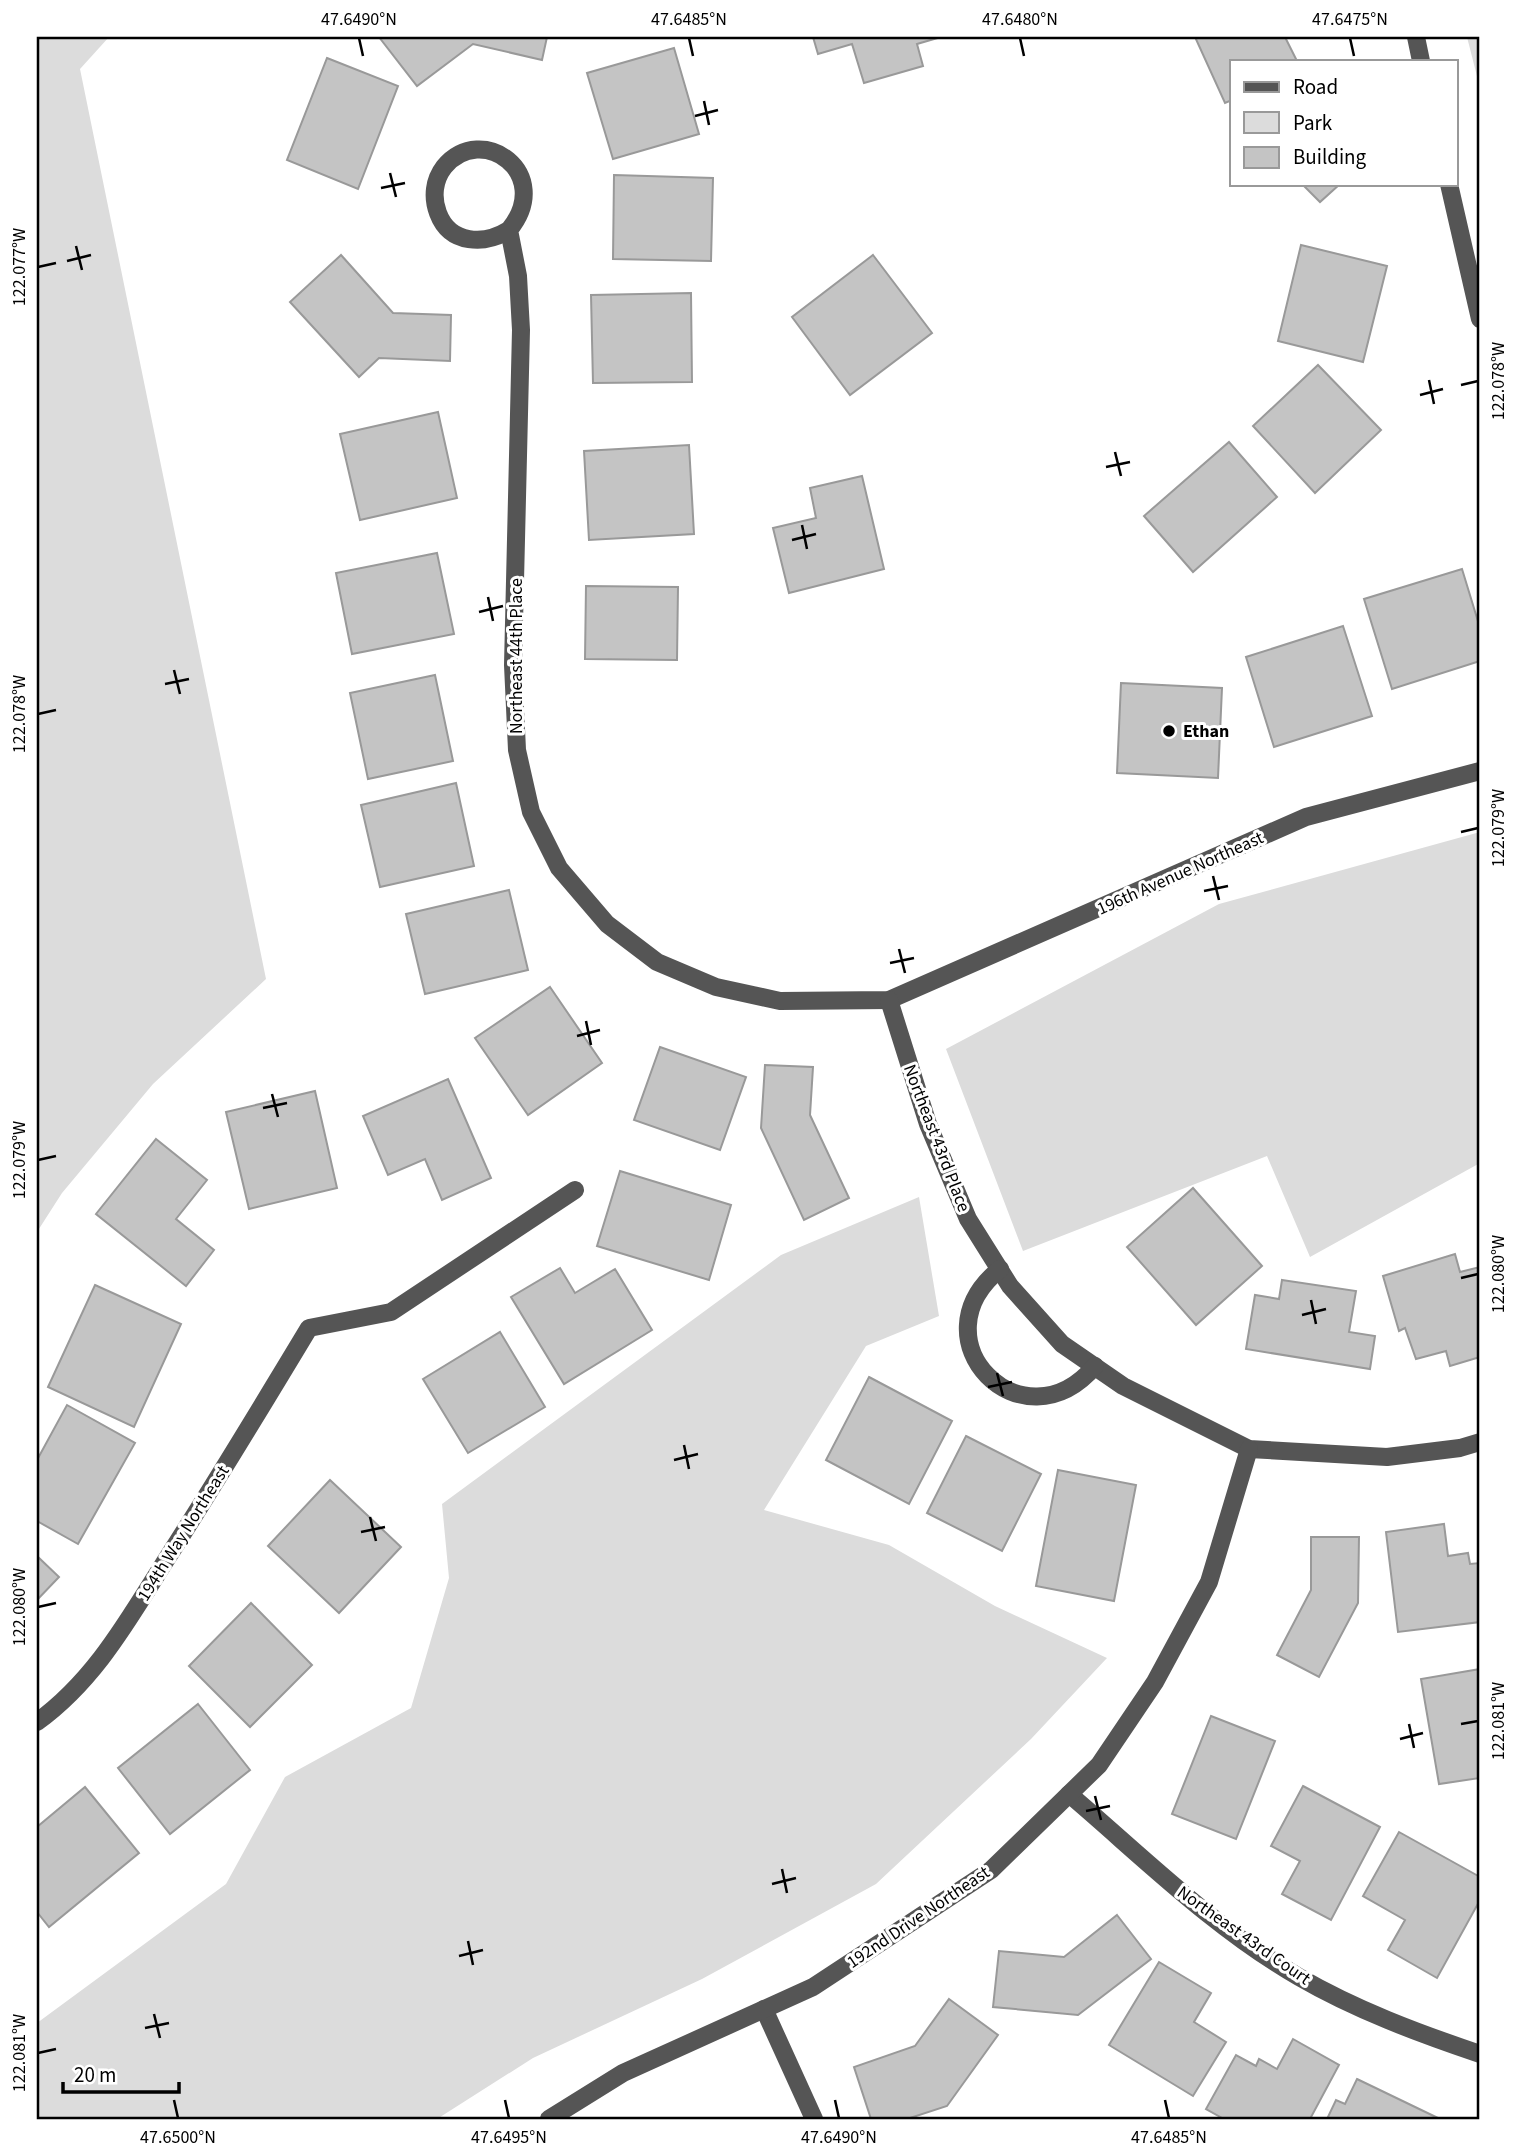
<svg xmlns="http://www.w3.org/2000/svg" width="1517" height="2156" viewBox="0 0 1517 2156" font-family="'Source Sans 3',sans-serif">
<style>
.green{fill:#dcdcdc}
.building{fill:#c4c4c4;stroke:#999;stroke-width:2}
.lines{fill:none;stroke-linecap:round;stroke-linejoin:round}
.minor{stroke:#555;stroke-width:18}
.ticks{fill:none;stroke:#000;stroke-width:2.5}
.poi-dot{fill:#000;stroke:#fff;stroke-width:2.5}
.labels{text-anchor:middle;stroke-width:6;stroke-linejoin:round;paint-order:stroke}
.street-label{font-size:18px;fill:#000;stroke:#fff}
.poi-label{font-size:18px;font-weight:bold;fill:#000;stroke:#fff;text-anchor:start}
.neatline{fill:none;stroke:#000;stroke-width:2.5}
.ticks-label{font-size:18px;text-anchor:middle;fill:#000}
</style>
<rect width="100%" height="100%" fill="#fff"/>
<g class="green">
<path d="M 37,37 L 109,37 L 80,69 L 266,979 L 153,1084 L 62,1193 L 37,1232 Z"/>
<path d="M 1467,37 L 1480,37 L 1480,88 Z"/>
<path d="M 1480,832 L 1480,1163 L 1310,1257 L 1267,1156 L 1023,1251 L 946,1049 L 1219,904 Z"/>
<path d="M 919,1197 L 939,1316 L 866,1346 L 764,1510 L 889,1545 L 995,1606 L 1107,1658 L 1031,1739 L 876,1884 L 702,1979 L 533,2058 L 437,2119 L 37,2119 L 37,2023 L 226,1884 L 285,1777 L 411,1708 L 449,1578 L 442,1504 L 781,1255 Z"/>
</g>
<g class="building">
<path d="M 379,37 L 547,37 L 542,60 L 473,44 L 417,86 Z"/>
<path d="M 813,37 L 941,37 L 917,44 L 923,66 L 864,83 L 852,44 L 818,54 Z"/>
<path d="M 1195,37 L 1285,37 L 1297,61 L 1232,61 L 1232,100 L 1225,103 Z"/>
<path d="M 674,48 L 699,134 L 613,159 L 587,73 Z"/>
<path d="M 327,58 L 398,86 L 358,189 L 287,160 Z"/>
<path d="M 614,175 L 713,178 L 711,261 L 613,259 Z"/>
<path d="M 1302,184 L 1340,184 L 1320,202 Z"/>
<path d="M 1301,245 L 1387,266 L 1363,362 L 1278,341 Z"/>
<path d="M 341,255 L 393,313 L 451,315 L 450,361 L 379,358 L 359,377 L 290,302 Z"/>
<path d="M 873,255 L 932,333 L 850,395 L 792,317 Z"/>
<path d="M 691,293 L 692,382 L 593,383 L 591,295 Z"/>
<path d="M 1318,365 L 1381,430 L 1315,493 L 1253,426 Z"/>
<path d="M 438,412 L 457,498 L 360,520 L 340,434 Z"/>
<path d="M 1229,442 L 1277,497 L 1193,572 L 1144,516 Z"/>
<path d="M 689,445 L 694,534 L 589,540 L 584,451 Z"/>
<path d="M 862,476 L 884,569 L 789,593 L 773,528 L 816,518 L 810,488 Z"/>
<path d="M 437,553 L 454,634 L 352,654 L 336,573 Z"/>
<path d="M 1462,569 L 1480,628 L 1480,661 L 1392,689 L 1364,599 Z"/>
<path d="M 586,586 L 678,587 L 677,660 L 585,659 Z"/>
<path d="M 1343,626 L 1372,716 L 1274,747 L 1246,657 Z"/>
<path d="M 435,675 L 453,761 L 368,779 L 350,693 Z"/>
<path d="M 1121,683 L 1222,688 L 1218,778 L 1117,773 Z"/>
<path d="M 456,783 L 474,866 L 380,887 L 361,805 Z"/>
<path d="M 509,890 L 528,970 L 425,994 L 406,914 Z"/>
<path d="M 550,987 L 602,1063 L 528,1115 L 475,1038 Z"/>
<path d="M 660,1047 L 746,1077 L 720,1150 L 634,1120 Z"/>
<path d="M 765,1065 L 813,1067 L 810,1115 L 849,1198 L 804,1220 L 761,1128 Z"/>
<path d="M 448,1079 L 491,1178 L 442,1200 L 425,1159 L 388,1175 L 363,1116 Z"/>
<path d="M 315,1091 L 337,1188 L 249,1209 L 226,1112 Z"/>
<path d="M 156,1139 L 207,1180 L 176,1219 L 214,1250 L 186,1286 L 96,1214 Z"/>
<path d="M 620,1171 L 731,1205 L 709,1280 L 597,1246 Z"/>
<path d="M 1193,1188 L 1262,1266 L 1196,1325 L 1127,1247 Z"/>
<path d="M 1455,1254 L 1460,1272 L 1480,1267 L 1480,1357 L 1450,1366 L 1446,1351 L 1416,1359 L 1405,1328 L 1399,1331 L 1383,1276 Z"/>
<path d="M 560,1268 L 575,1293 L 615,1269 L 652,1330 L 564,1384 L 511,1297 Z"/>
<path d="M 1282,1280 L 1356,1291 L 1349,1332 L 1375,1336 L 1370,1369 L 1246,1349 L 1255,1295 L 1279,1299 Z"/>
<path d="M 95,1285 L 181,1324 L 134,1427 L 48,1387 Z"/>
<path d="M 500,1332 L 545,1407 L 468,1453 L 423,1379 Z"/>
<path d="M 869,1377 L 952,1421 L 909,1504 L 826,1460 Z"/>
<path d="M 67,1405 L 135,1443 L 78,1544 L 37,1521 L 37,1460 Z"/>
<path d="M 966,1436 L 1041,1474 L 1002,1551 L 927,1513 Z"/>
<path d="M 1058,1470 L 1136,1485 L 1114,1601 L 1036,1586 Z"/>
<path d="M 330,1480 L 401,1547 L 339,1613 L 268,1546 Z"/>
<path d="M 1444,1524 L 1448,1556 L 1468,1553 L 1470,1564 L 1480,1563 L 1480,1622 L 1398,1632 L 1386,1532 Z"/>
<path d="M 1311,1537 L 1359,1537 L 1358,1603 L 1319,1677 L 1277,1655 L 1311,1590 Z"/>
<path d="M 37,1556 L 59,1577 L 37,1600 Z"/>
<path d="M 251,1603 L 312,1665 L 250,1727 L 189,1666 Z"/>
<path d="M 1480,1669 L 1480,1778 L 1439,1784 L 1421,1679 Z"/>
<path d="M 198,1704 L 250,1770 L 170,1834 L 118,1768 Z"/>
<path d="M 1211,1716 L 1275,1741 L 1236,1839 L 1172,1814 Z"/>
<path d="M 1303,1786 L 1380,1827 L 1331,1920 L 1282,1894 L 1300,1861 L 1271,1846 Z"/>
<path d="M 85,1787 L 139,1853 L 49,1927 L 37,1912 L 37,1827 Z"/>
<path d="M 1399,1832 L 1480,1877 L 1480,1900 L 1437,1978 L 1388,1950 L 1405,1920 L 1363,1896 Z"/>
<path d="M 1117,1915 L 1151,1959 L 1078,2015 L 993,2007 L 999,1951 L 1064,1957 Z"/>
<path d="M 1159,1962 L 1211,1993 L 1194,2022 L 1226,2042 L 1193,2096 L 1109,2045 Z"/>
<path d="M 949,1999 L 998,2035 L 947,2106 L 907,2119 L 871,2119 L 854,2067 L 915,2046 Z"/>
<path d="M 1293,2039 L 1339,2065 L 1310,2119 L 1224,2119 L 1206,2109 L 1236,2055 L 1256,2066 L 1259,2059 L 1277,2069 Z"/>
<path d="M 1357,2079 L 1440,2119 L 1327,2119 L 1336,2100 L 1345,2104 Z"/>
</g>
<g class="lines">
<g class="minor">
<path d="M 1416,37 L 1421,61"/>
<path d="M 1449,184 L 1480,319"/>
<path d="M 509,230 C 485,245 450,245 438,213 C 432,197 434,180 444,167 C 482,121 555,174 509,230 L 518,276 L 521,330 L 513,665 L 517,750 L 531,812 L 559,868 L 607,924 L 657,962 L 716,987 L 780,1001 L 889,1000 L 1306,817 L 1480,771"/>
<path d="M 889,1000 L 928,1124 L 968,1219 L 1010,1286 L 1062,1344 L 1123,1386 L 1249,1449 L 1387,1457 L 1460,1448 L 1480,1442"/>
<path d="M 1000,1269 C 913,1339 1022,1451 1095,1366"/>
<path d="M 37,1722 C 95,1680 128,1620 166,1560 C 215,1484 262,1406 309,1328 L 391,1312 L 575,1190"/>
<path d="M 1069,1794 C 1143,1857 1214,1928 1299,1977 C 1356,2010 1418,2033 1480,2054"/>
<path d="M 764,2009 L 814,2119"/>
<path d="M 549,2119 L 623,2073 L 813,1987 L 991,1870 L 1099,1765 L 1155,1682 L 1209,1582 L 1249,1449"/>
</g>
</g>
<path class="ticks" d="M 359,38 L 363,56M 689,38 L 693,56M 1020,38 L 1024,56M 1350,38 L 1354,56M 704,101 L 709,125M 695,116 L 718,110M 390,173 L 396,197M 381,188 L 405,183M 76,246 L 82,270M 67,261 L 91,255M 38,267 L 56,263M 1429,380 L 1434,404M 1461,385 L 1478,381M 1420,395 L 1443,389M 1115,452 L 1121,476M 1106,467 L 1130,462M 802,525 L 807,549M 792,540 L 816,534M 488,597 L 493,621M 479,612 L 503,606M 174,670 L 180,694M 165,684 L 189,679M 38,714 L 56,710M 1461,832 L 1478,828M 1213,876 L 1219,900M 1204,891 L 1228,886M 899,949 L 905,973M 890,963 L 914,958M 586,1021 L 591,1045M 577,1036 L 600,1030M 272,1094 L 278,1117M 263,1108 L 287,1103M 38,1160 L 56,1156M 1461,1278 L 1478,1274M 1311,1300 L 1316,1324M 1302,1315 L 1326,1309M 997,1373 L 1003,1396M 988,1387 L 1012,1382M 684,1445 L 689,1469M 674,1460 L 698,1454M 370,1517 L 376,1541M 361,1532 L 385,1527M 38,1607 L 56,1603M 1409,1724 L 1414,1748M 1461,1724 L 1478,1721M 1400,1739 L 1423,1733M 1095,1796 L 1101,1820M 1086,1811 L 1110,1806M 782,1869 L 787,1893M 772,1884 L 796,1878M 468,1941 L 473,1965M 459,1956 L 483,1950M 154,2014 L 160,2038M 145,2028 L 169,2023M 38,2053 L 56,2049M 174,2100 L 178,2118M 505,2100 L 509,2118M 835,2100 L 839,2118M 1165,2100 L 1169,2118"/>
<circle class="poi-dot" cx="1169" cy="731" r="7"/>
<g class="labels">
<g class="street-label">
<text transform="translate(516 656) rotate(-90)" y="6">Northeast 44th Place</text>
<text transform="translate(1180 873) rotate(-24)" y="6">196th Avenue Northeast</text>
<text transform="translate(937 1138) rotate(69)" y="6">Northeast 43rd Place</text>
<text transform="translate(183 1533) rotate(-58)" y="6">194th Way Northeast</text>
<text transform="translate(918 1917) rotate(-34)" y="6">192nd Drive Northeast</text>
<text transform="translate(1244 1935) rotate(35)" y="6">Northeast 43rd Court</text>
</g>
<g class="poi-label">
<text x="1183" y="737">Ethan</text>
</g>
</g>
<rect width="1517" height="2156" fill="none" stroke="#ffffff" stroke-width="77"/>
<rect x="1230" y="60" width="228" height="126" fill="#ffffff" stroke="#999999" stroke-width="2"/>
<rect x="1244" y="82" width="35" height="10" fill="#555555" stroke="#999999" stroke-width="2"/>
<text x="1293" y="94" font-size="21" fill="#000000">Road</text>
<rect x="1244" y="112" width="35" height="21" fill="#dcdcdc" stroke="#999999" stroke-width="2"/>
<text x="1293" y="130" font-size="21" fill="#000000">Park</text>
<rect x="1244" y="147" width="35" height="21" fill="#c4c4c4" stroke="#999999" stroke-width="2"/>
<text x="1293" y="164" font-size="21" fill="#000000">Building</text>
<path d="M63 2082v10h116v-10" fill="none" stroke="#000000" stroke-width="3.5"/>
<text x="74" y="2082" font-size="21" fill="#000000" stroke="#ffffff" stroke-width="5" paint-order="stroke">20 m</text>
<rect x="38" y="38" width="1440" height="2080" class="neatline"/>
<g class="ticks-label">
<text x="359" y="25">47.6490°N</text>
<text x="689" y="25">47.6485°N</text>
<text x="1020" y="25">47.6480°N</text>
<text x="1350" y="25">47.6475°N</text>
<text transform="translate(19 267) rotate(-90)" y="6">122.077°W</text>
<text transform="translate(1498 381) rotate(-90)" y="6">122.078°W</text>
<text transform="translate(19 714) rotate(-90)" y="6">122.078°W</text>
<text transform="translate(1498 828) rotate(-90)" y="6">122.079°W</text>
<text transform="translate(19 1160) rotate(-90)" y="6">122.079°W</text>
<text transform="translate(1498 1274) rotate(-90)" y="6">122.080°W</text>
<text transform="translate(19 1607) rotate(-90)" y="6">122.080°W</text>
<text transform="translate(1498 1721) rotate(-90)" y="6">122.081°W</text>
<text transform="translate(19 2053) rotate(-90)" y="6">122.081°W</text>
<text x="178" y="2143">47.6500°N</text>
<text x="509" y="2143">47.6495°N</text>
<text x="839" y="2143">47.6490°N</text>
<text x="1169" y="2143">47.6485°N</text>
</g>
</svg>
